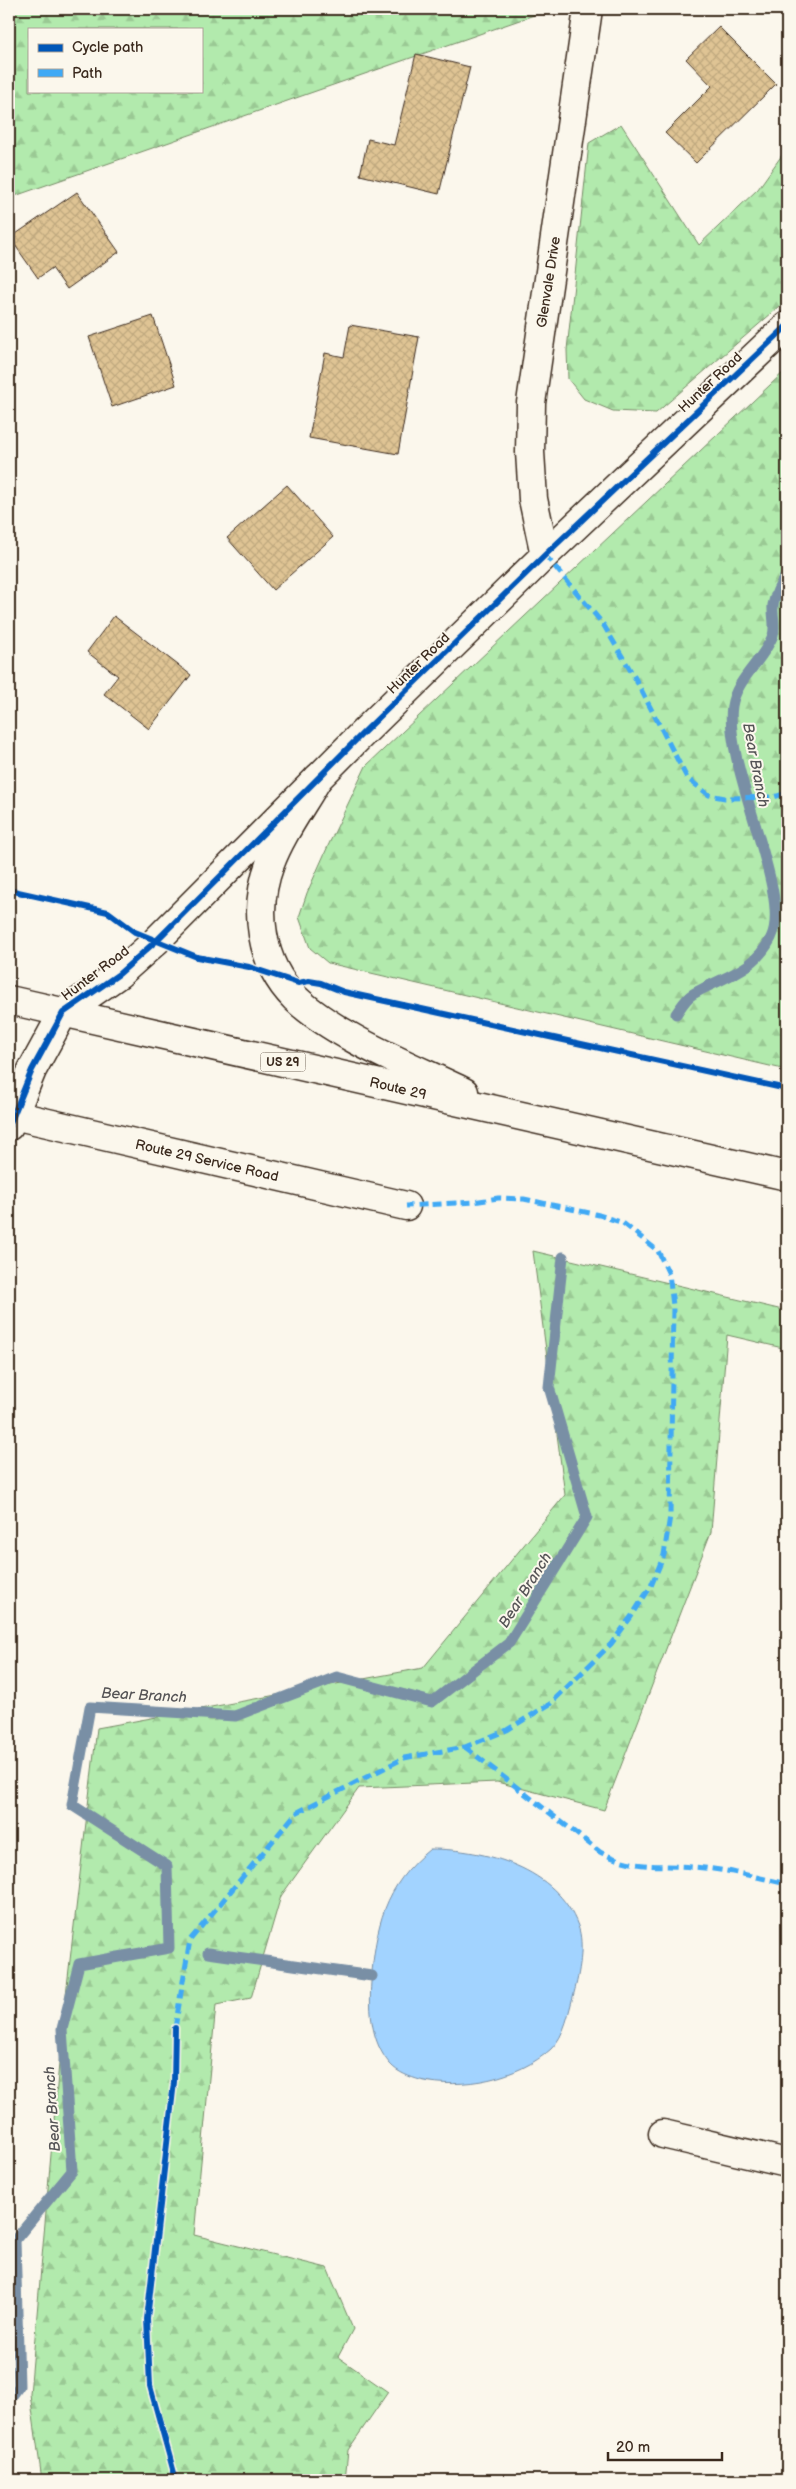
<svg xmlns="http://www.w3.org/2000/svg" width="796" height="2489" viewBox="0 0 796 2489" font-family="'Balsamiq Sans',sans-serif">
<style>
.forest{fill:url(#forest-firs);stroke:#768a66;fill-rule:evenodd}
.water{fill:#a2d3ff;stroke:#798fa5}
.lines{fill:none;stroke-linecap:round;stroke-linejoin:round}
.stream{stroke:#798fa5;stroke-width:11}
.building{fill:url(#building-cross-hatch);stroke:#3b2a1e}
.minor-casing{stroke:#3b2a1e;stroke-width:31}
.major-casing{stroke:#3b2a1e;stroke-width:31}
.minor{stroke:#fbf7ec;stroke-width:28}
.major{stroke:#fbf7ec;stroke-width:28}
.quiet{stroke:#3fa9f5;stroke-width:5;stroke-dasharray:10 5;stroke-linecap:butt}
.cycleway-casing{stroke:#fbf7ec;stroke-width:9}
.cycleway{stroke:#0057b8;stroke-width:6}
.labels{text-anchor:middle;stroke-width:4;stroke-linejoin:round;paint-order:stroke}
.shield{fill:#fbf7ec;stroke:#75685c;stroke-width:1}
.shield-label{font-size:12px;font-weight:bold;fill:#3b2a1e}
.street-label{font-size:14px;fill:#3b2a1e;stroke:#fbf7ec}
.water-label{font-size:15px;font-style:italic;fill:#555456;stroke:#fbf7ec}
</style>
<defs>
<pattern id="forest-firs" width="22" height="20" patternUnits="userSpaceOnUse" patternTransform="scale(1.25)"><rect width="22" height="20" fill="#b2eaad"/><path d="M5 1l3.5 6h-7zM16 11l3.5 6h-7z" fill="#9ac994"/></pattern>
<pattern id="building-cross-hatch" width="8" height="8" patternUnits="userSpaceOnUse" patternTransform="scale(1.25)"><rect width="8" height="8" fill="#dfc494"/><path d="M0 0l8 8M0 8l8-8" fill="none" stroke="#c0a97f"/></pattern>
</defs>
<rect width="100%" height="100%" fill="#fbf7ec"/>
<filter id="ink" filterUnits="userSpaceOnUse"><feTurbulence type="fractalNoise" baseFrequency=".02" numOctaves="2"/><feDisplacementMap in="SourceGraphic" scale="10" xChannelSelector="R" yChannelSelector="G"/><feConvolveMatrix kernelMatrix="1 2 1 2 8 2 1 2 1" color-interpolation-filters="sRGB"/></filter>
<g filter="url(#ink)">
<g class="forest">
<path d="M 9,9 L 535,9 L 534,15 L 9,198 ZM 29,29 L 201,29 L 201,91 L 29,91 Z"/>
<path d="M 621,124 L 699,245 L 758,189 L 787,148 L 787,300 L 656,413 L 613,411 L 584,399 L 568,379 L 567,350 L 589,143 Z"/>
<path d="M 787,369 L 787,1070 L 328,963 L 310,948 L 299,917 L 307,893 L 328,846 L 366,766 Z"/>
<path d="M 533,1251 L 787,1311 L 787,1349 L 727,1335 L 711,1532 L 604,1810 L 497,1782 L 359,1788 L 281,1896 L 251,1998 L 216,2005 L 194,2235 L 327,2268 L 353,2329 L 338,2357 L 388,2392 L 348,2450 L 345,2480 L 42,2480 L 30,2394 L 62,2029 L 97,1728 L 423,1668 L 565,1495 Z"/>
</g>
<path class="water" d="M 430,1849 C 485,1849 557,1868 578,1926 C 585,1944 579,1975 574,1993 C 569,2010 565,2036 551,2049 C 518,2079 462,2090 420,2080 C 410,2077 398,2073 390,2064 C 371,2042 369,2011 371,1982 C 376,1926 384,1886 430,1849 Z"/>
<g class="lines">
<g class="stream">
<path d="M 676,1014 C 681,1007 686,998 693,994 C 723,976 753,973 771,938 C 793,895 723,766 732,706 C 736,679 764,660 773,635 C 776,626 772,614 773,605 C 775,594 781,583 787,574"/>
<path d="M 208,1953 L 372,1976"/>
<path d="M 9,2400 L 19,2386 L 15,2240 L 72,2171 L 62,2029 L 79,1964 L 169,1948 L 167,1866 L 72,1805 L 90,1707 L 235,1716 L 337,1677 L 432,1702 L 509,1643 L 587,1517 L 549,1387 L 563,1257"/>
</g>
</g>
<g class="building">
<path d="M 719,27 L 776,84 L 696,163 L 665,133 L 712,86 L 686,59 Z"/>
<path d="M 416,54 L 470,67 L 439,194 L 360,175 L 368,139 L 394,145 Z"/>
<path d="M 77,192 L 119,252 L 67,289 L 52,268 L 38,278 L 10,238 Z"/>
<path d="M 153,316 L 176,385 L 112,407 L 89,337 Z"/>
<path d="M 350,325 L 419,337 L 398,454 L 309,438 L 325,353 L 344,357 Z"/>
<path d="M 287,485 L 333,537 L 273,590 L 227,538 Z"/>
<path d="M 114,616 L 191,675 L 149,729 L 104,694 L 118,676 L 87,652 Z"/>
</g>
<g class="lines">
<defs>
<g id="minor">
<path d="M 545,555 L 533,499 L 530,452 L 531,403 L 588,9"/>
<path d="M 9,1114 L 406,1206"/>
<path d="M 9,1126 L 32,1070 L 63,1013 L 119,974 L 156,941 L 363,733 L 545,555 L 787,326"/>
<path d="M 663,2134 L 787,2163"/>
</g>
<g id="major">
<path d="M 318,778 C 302,806 281,834 270,864 C 253,909 260,963 295,998 C 336,1037 413,1067 464,1092"/>
<path d="M 9,1000 L 787,1176"/>
</g>
</defs>
<use href="#minor" class="minor-casing"/>
<use href="#major" class="major-casing"/>
<use href="#minor" class="minor"/>
<use href="#major" class="major"/>
<g class="quiet">
<path d="M 545,555 L 603,624 L 635,678 L 687,778 L 709,795 L 725,798 L 774,797 L 787,793"/>
<path d="M 465,1747 L 600,1852 C 636,1870 655,1864 693,1867 C 724,1869 757,1877 787,1884"/>
<path d="M 175,2028 L 190,1940 L 296,1813 L 404,1758 L 465,1747 L 507,1730 L 550,1704 L 611,1644 L 631,1617 L 651,1586 L 664,1555 L 670,1516 L 673,1305 L 669,1274 L 658,1251 L 623,1223 L 599,1215 L 524,1199 L 498,1198 L 474,1202 L 406,1206"/>
</g>
<defs>
<g id="cycleway">
<path d="M 9,890 L 108,912 L 135,932 L 197,957 L 249,967 L 298,983 L 309,981 L 321,983 L 344,992 L 787,1089"/>
<path d="M 9,1126 L 32,1070 L 63,1013 L 119,974 L 156,941 L 363,733 L 545,555 L 787,326"/>
<path d="M 175,2028 L 174,2082 L 147,2319 L 150,2386 L 176,2480"/>
</g>
</defs>
<use href="#cycleway" class="cycleway-casing"/>
<use href="#cycleway" class="cycleway"/>
</g>
</g>
<g class="labels">
<rect class="shield" x="260.5" y="1052.5" width="45" height="19" rx="4"/>
<g class="shield-label">
<text x="283" y="1066">US 29</text>
</g>
<g class="street-label">
<text transform="translate(548 282) rotate(-81)" y="5">Glenvale Drive</text>
<text transform="translate(710 382) rotate(-43)" y="5">Hunter Road</text>
<text transform="translate(418 663) rotate(-44)" y="5">Hunter Road</text>
<text transform="translate(95 973) rotate(-37)" y="5">Hunter Road</text>
<text transform="translate(398 1088) rotate(13)" y="5">Route 29</text>
<text transform="translate(207 1160) rotate(13)" y="5">Route 29 Service Road</text>
</g>
<g class="water-label">
<text transform="translate(756 765) rotate(79)" y="5">Bear Branch</text>
<text transform="translate(525 1590) rotate(-58)" y="5">Bear Branch</text>
<text transform="translate(144 1695) rotate(3)" y="5">Bear Branch</text>
<text transform="translate(52 2109) rotate(-94)" y="5">Bear Branch</text>
</g>
</g>
<rect width="796" height="2489" fill="none" stroke="#fbf7ec" stroke-width="30"/>
<rect x="15" y="15" width="766" height="2459" fill="none" stroke="#3b2a1e" stroke-width="2" filter="url(#ink)"/>
<rect x="28" y="28" width="175" height="65" fill="#fbf7ec" stroke="#aea59a"/>
<rect x="38" y="44" width="25" height="8" fill="#0057b8" stroke="#aea59a"/>
<text x="72" y="52" font-size="15" fill="#3b2a1e">Cycle path</text>
<rect x="38" y="69" width="25" height="8" fill="#3fa9f5" stroke="#aea59a"/>
<text x="72" y="78" font-size="15" fill="#3b2a1e">Path</text>
<path d="M608 2452v8h114v-8" fill="none" stroke="#3b2a1e" stroke-width="2.5"/>
<text x="616" y="2452" font-size="15" fill="#3b2a1e" stroke="#fbf7ec" stroke-width="4" paint-order="stroke">20 m</text>
</svg>
